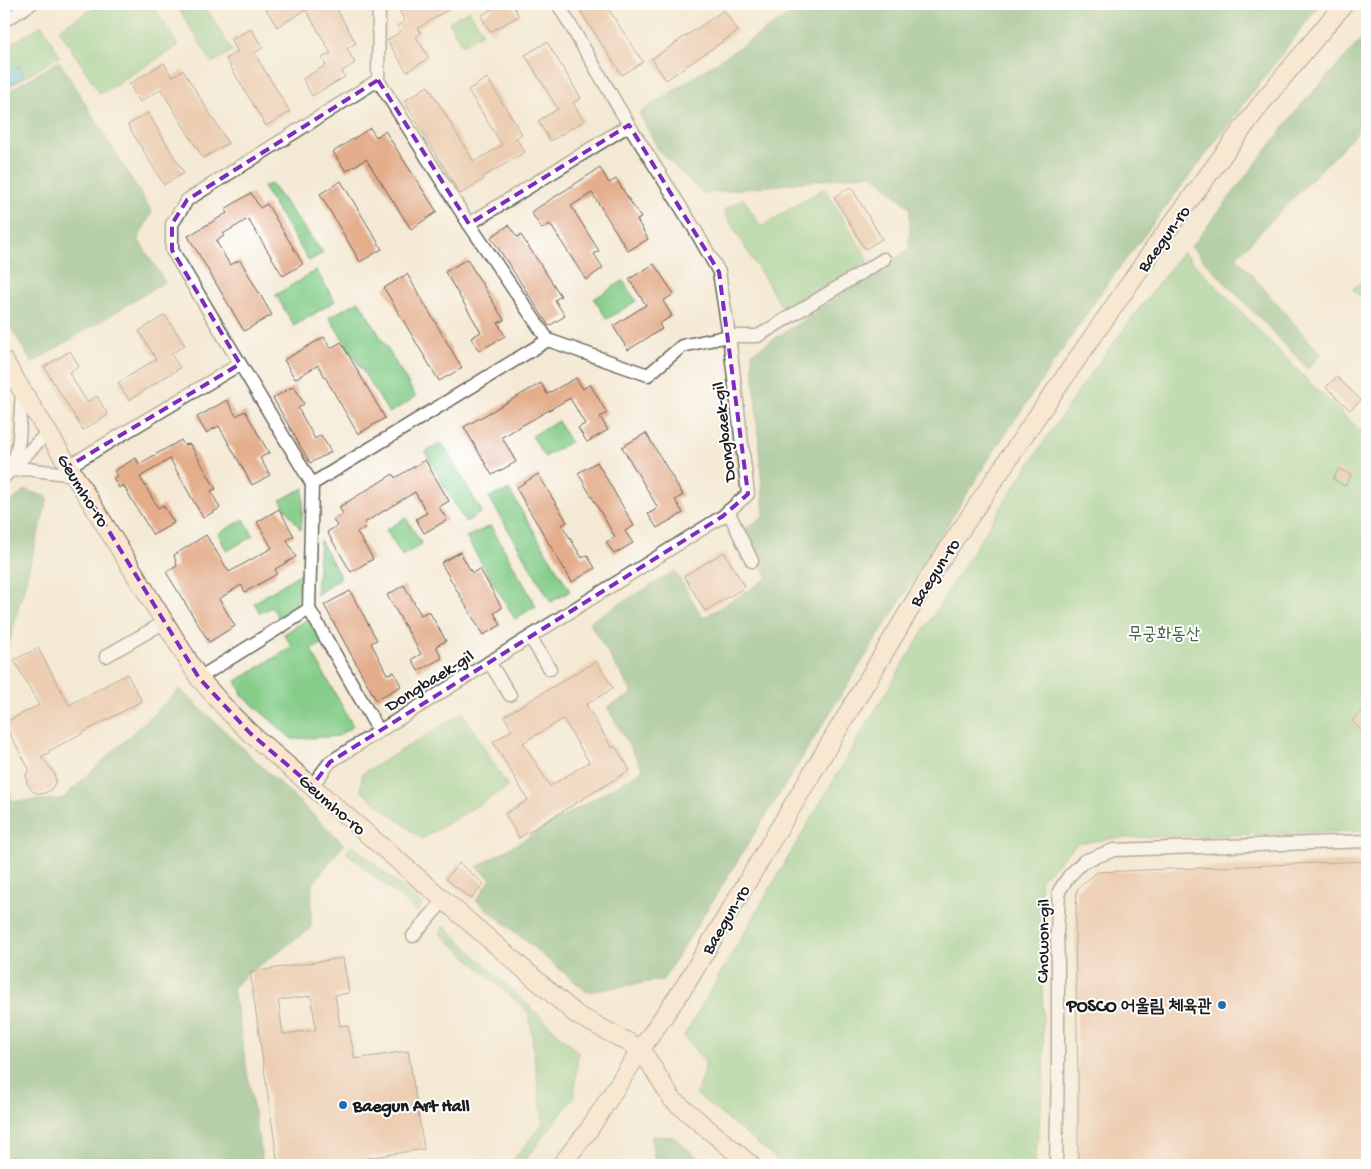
<svg xmlns="http://www.w3.org/2000/svg" width="1371" height="1169" viewBox="0 0 1371 1169" font-family="'Gochi Hand','Poor Story',sans-serif">
<style>
.green{fill:#84cc88;stroke:#507452}
.forest{fill:#6bb074;stroke:#446648}
.water{fill:#5ac3d7;stroke:#3b707a}
.building{fill:#e4ae8d;fill-rule:evenodd}
.lines{fill:none;stroke-linecap:round;stroke-linejoin:round}
.street-casing{stroke:#68645c;stroke-width:15}
.secondary-casing{stroke:#68645c;stroke-width:20}
.street{stroke:#fff;stroke-width:12}
.secondary{stroke:#fce5cf;stroke-width:18}
.marked{fill:none;stroke:#7b2cbf;stroke-width:4;stroke-dasharray:10 6;stroke-linejoin:round}
.poi-dot{fill:#1f6fb2;stroke:#fff;stroke-width:2}
.labels{text-anchor:middle;stroke-width:4;stroke-linejoin:round;paint-order:stroke}
.street-label{font-size:18px;fill:#1c1c1c;stroke:#fff}
.park-label{font-size:18px;fill:#466247;stroke:#fff}
.poi-label{font-size:18px;font-weight:bold;fill:#1c1c1c;stroke:#fff;text-anchor:end}
</style>
<rect width="100%" height="100%" fill="#fff"/>
<filter id="ink" filterUnits="userSpaceOnUse"><feTurbulence type="fractalNoise" baseFrequency=".02" numOctaves="2"/><feDisplacementMap in="SourceGraphic" scale="10" xChannelSelector="R" yChannelSelector="G"/><feConvolveMatrix kernelMatrix="1 2 1 2 8 2 1 2 1" color-interpolation-filters="sRGB"/></filter>
<filter id="wash" filterUnits="userSpaceOnUse"><feTurbulence type="fractalNoise" baseFrequency=".0096" numOctaves="4" result="noise"/><feDisplacementMap in="SourceGraphic" scale="20" xChannelSelector="R" yChannelSelector="G"/><feGaussianBlur stdDeviation="1.12" result="paint"/><feColorMatrix in="noise" values="0 0 0 0 0 0 0 0 0 0 0 0 0 0 0 0 0 1.4 0 .05"/><feComposite in="paint" operator="in"/></filter>
<g filter="url(#wash)">
<rect width="100%" height="100%" fill="#f4e9d4"/>
<g class="green">
<path d="M 101,4 L 152,4 L 178,46 L 100,94 L 59,29 Z"/>
<path d="M 176,4 L 204,4 L 232,51 L 212,63 Z"/>
<path d="M 469,10 L 483,33 L 462,45 L 449,22 Z"/>
<path d="M 42,25 L 60,56 L 4,90 L 4,48 Z"/>
<path d="M 271,184 L 323,253 L 309,261 L 263,187 Z"/>
<path d="M 824,188 L 869,261 L 785,312 L 723,211 L 743,198 L 761,227 Z"/>
<path d="M 1183,252 L 1313,386 L 1367,437 L 1367,831 L 1117,838 L 1078,843 L 1040,880 L 1044,1075 L 1035,1165 L 784,1165 L 696,1094 L 706,1064 L 684,1036 C 809,822 932,606 1071,402 C 1107,350 1145,301 1183,252 Z"/>
<path d="M 316,270 L 335,301 L 294,326 L 276,295 Z"/>
<path d="M 1367,276 L 1367,313 L 1367,304 L 1353,289 Z"/>
<path d="M 623,281 L 636,301 L 607,319 L 594,299 Z"/>
<path d="M 359,301 L 416,397 L 389,413 L 329,317 Z"/>
<path d="M 558,421 L 570,442 L 545,457 L 532,436 Z"/>
<path d="M 442,443 L 482,512 L 465,522 L 425,452 Z"/>
<path d="M 304,488 L 301,530 L 280,500 Z"/>
<path d="M 509,490 L 570,591 L 551,602 L 489,497 Z"/>
<path d="M 406,518 L 422,544 L 402,556 L 386,530 Z"/>
<path d="M 244,519 L 253,536 L 227,551 L 218,534 Z"/>
<path d="M 491,526 L 536,606 L 515,619 L 466,537 Z"/>
<path d="M 320,540 L 341,578 L 316,595 Z"/>
<path d="M 301,573 L 296,608 L 278,617 L 272,607 L 260,613 L 254,603 Z"/>
<path d="M 311,617 L 325,642 L 311,650 L 353,726 L 338,736 L 292,739 L 243,696 L 236,681 L 292,647 L 284,634 Z"/>
<path d="M 463,713 L 508,787 L 422,839 L 361,791 L 362,774 Z"/>
<path d="M 352,845 L 422,904 L 417,912 L 346,852 Z"/>
<path d="M 444,926 L 578,1052 L 574,1097 L 521,1165 L 509,1165 L 543,1123 L 529,1013 L 440,933 Z"/>
</g>
<g class="forest">
<path d="M 786,4 L 1320,4 L 1102,291 L 992,454 L 663,980 L 587,992 L 476,900 L 491,879 L 477,867 L 643,770 L 607,707 L 633,694 L 589,622 L 675,571 L 703,618 L 768,578 L 744,530 L 764,516 L 752,353 L 796,325 L 909,249 L 910,208 L 872,174 L 702,194 L 659,151 L 639,113 L 790,14 Z"/>
<path d="M 1367,33 L 1367,122 L 1236,257 L 1321,354 L 1308,369 L 1191,247 L 1302,104 Z"/>
<path d="M 59,61 L 152,212 L 138,239 L 165,282 L 32,363 L 4,316 L 4,94 Z"/>
<path d="M 25,490 L 48,497 L 4,663 L 4,508 Z"/>
<path d="M 180,689 L 344,844 L 312,885 L 311,928 L 245,976 L 233,988 L 263,1165 L 4,1165 L 4,760 L 12,801 L 62,799 Z"/>
<path d="M 651,1136 L 673,1137 L 707,1165 L 655,1165 Z"/>
</g>
<path class="water" d="M 19,66 L 25,76 L 4,88 L 4,69 Z"/>
<g id="blocks">
<g class="building">
<path d="M 263,4 L 334,4 L 356,43 L 347,48 L 355,63 L 342,71 L 345,77 L 312,96 L 303,79 L 326,65 L 322,58 L 331,53 L 306,10 L 277,27 Z"/>
<path d="M 413,4 L 457,4 L 418,28 L 421,33 L 416,37 L 429,58 L 407,72 L 387,40 L 400,32 L 397,26 L 405,21 L 400,12 Z"/>
<path d="M 489,4 L 512,4 L 519,16 L 490,32 L 481,16 L 492,9 Z"/>
<path d="M 587,4 L 605,4 L 643,62 L 622,75 L 579,9 Z"/>
<path d="M 724,10 L 738,31 L 666,80 L 652,59 Z"/>
<path d="M 251,29 L 263,48 L 254,53 L 290,112 L 266,126 L 226,59 L 238,52 L 231,40 Z"/>
<path d="M 547,42 L 581,98 L 573,103 L 584,121 L 550,141 L 538,121 L 558,109 L 525,55 Z"/>
<path d="M 164,63 L 172,77 L 183,70 L 228,143 L 203,158 L 161,89 L 140,102 L 129,84 Z"/>
<path d="M 487,78 L 522,134 L 516,138 L 525,152 L 483,177 L 484,179 L 460,194 L 404,101 L 428,86 L 474,162 L 502,145 L 468,90 Z"/>
<path d="M 148,113 L 184,173 L 164,185 L 128,125 Z"/>
<path d="M 370,128 L 376,137 L 385,131 L 437,212 L 411,229 L 366,159 L 346,171 L 333,152 Z"/>
<path d="M 600,168 L 609,183 L 616,179 L 641,218 L 637,220 L 648,239 L 628,251 L 592,193 L 571,206 L 599,251 L 594,254 L 603,268 L 586,280 L 550,224 L 542,229 L 531,212 Z"/>
<path d="M 341,181 L 382,249 L 360,262 L 320,194 Z"/>
<path d="M 851,187 L 882,239 L 865,249 L 834,197 Z"/>
<path d="M 251,193 L 260,208 L 267,204 L 303,264 L 283,276 L 248,219 L 223,234 L 224,236 L 216,241 L 230,265 L 240,260 L 272,315 L 244,331 L 188,236 L 227,213 L 225,209 Z"/>
<path d="M 509,225 L 517,237 L 521,235 L 561,296 L 555,300 L 565,316 L 549,326 L 491,237 Z"/>
<path d="M 467,259 L 504,320 L 498,323 L 505,336 L 479,351 L 471,338 L 481,332 L 445,272 Z"/>
<path d="M 654,264 L 674,294 L 663,301 L 672,316 L 659,324 L 662,329 L 628,350 L 613,326 L 646,305 L 629,279 Z"/>
<path d="M 407,274 L 462,368 L 439,381 L 384,288 Z"/>
<path d="M 165,315 L 185,345 L 171,354 L 180,368 L 129,400 L 118,383 L 156,359 L 139,331 Z"/>
<path d="M 324,337 L 331,348 L 341,342 L 385,418 L 358,434 L 318,365 L 295,379 L 284,360 Z"/>
<path d="M 70,351 L 79,366 L 69,373 L 87,402 L 97,396 L 108,415 L 83,430 L 44,367 Z"/>
<path d="M 1337,377 L 1361,400 L 1350,410 L 1326,387 Z"/>
<path d="M 576,378 L 583,389 L 590,384 L 607,413 L 600,417 L 608,430 L 587,442 L 578,428 L 585,424 L 570,398 L 502,437 L 516,462 L 492,475 L 464,427 L 541,383 L 547,394 Z"/>
<path d="M 294,386 L 304,404 L 298,408 L 315,439 L 321,435 L 331,452 L 310,463 L 273,398 Z"/>
<path d="M 227,400 L 236,416 L 245,411 L 269,453 L 260,458 L 270,475 L 252,485 L 219,426 L 206,433 L 197,417 Z"/>
<path d="M 646,433 L 683,495 L 675,500 L 683,513 L 657,528 L 648,514 L 658,508 L 622,447 Z"/>
<path d="M 181,440 L 184,445 L 190,444 L 216,489 L 211,491 L 220,508 L 203,518 L 170,459 L 140,477 L 158,508 L 163,505 L 174,523 L 153,535 L 123,485 L 119,488 L 113,478 L 117,476 L 114,471 L 136,458 L 139,464 Z"/>
<path d="M 425,460 L 449,501 L 439,507 L 447,520 L 424,533 L 416,519 L 427,513 L 415,492 L 364,523 L 366,527 L 357,532 L 373,559 L 351,572 L 327,532 L 337,526 L 333,520 L 343,514 L 339,507 L 393,474 L 395,478 Z"/>
<path d="M 597,462 L 634,526 L 625,531 L 633,543 L 614,554 L 606,542 L 615,537 L 578,473 Z"/>
<path d="M 1339,469 L 1351,475 L 1345,486 L 1333,479 Z"/>
<path d="M 538,474 L 567,522 L 562,525 L 582,558 L 587,555 L 595,568 L 572,582 L 516,488 Z"/>
<path d="M 279,509 L 294,536 L 287,540 L 296,557 L 275,569 L 277,574 L 245,592 L 241,585 L 219,599 L 235,626 L 209,642 L 166,572 L 177,566 L 174,555 L 206,535 L 229,572 L 272,548 L 257,522 Z"/>
<path d="M 460,552 L 472,573 L 480,569 L 502,608 L 494,613 L 501,625 L 483,635 L 441,563 Z"/>
<path d="M 724,552 L 745,587 L 705,611 L 684,576 Z"/>
<path d="M 404,585 L 421,615 L 429,611 L 446,641 L 436,646 L 442,658 L 418,671 L 412,659 L 421,654 L 387,595 Z"/>
<path d="M 350,591 L 377,640 L 371,643 L 387,674 L 394,672 L 401,686 L 376,700 L 324,605 Z"/>
<path d="M 38,648 L 69,705 L 127,674 L 142,701 L 49,751 L 50,752 L 41,757 L 54,772 L 56,781 L 51,790 L 42,794 L 33,792 L 27,784 L 26,775 L 29,769 L 4,723 L 39,705 L 14,660 Z"/>
<path d="M 596,661 L 613,688 L 586,705 L 612,748 L 615,746 L 630,770 L 519,838 L 505,814 L 528,800 L 493,742 L 512,730 L 504,716 ZM 563,719 L 589,762 L 550,786 L 523,743 Z"/>
<path d="M 1361,712 L 1367,718 L 1367,737 L 1352,721 Z"/>
<path d="M 1367,861 L 1367,1165 L 1078,1165 L 1078,1075 L 1075,935 L 1077,889 L 1097,872 Z"/>
<path d="M 459,863 L 484,884 L 471,899 L 446,879 Z"/>
<path d="M 343,958 L 349,993 L 335,995 L 340,1026 L 348,1025 L 355,1059 L 408,1051 L 424,1149 L 348,1161 L 349,1165 L 278,1165 L 250,972 ZM 311,996 L 316,1030 L 283,1034 L 278,1000 Z"/>
</g>
</g>
</g>
<g filter="url(#ink)">
<use href="#blocks" fill-opacity="0" stroke="#68645c" stroke-width="1"/>
<g class="lines">
<defs>
<g id="street">
<path d="M 379,4 L 378,80 L 469,224 L 548,340 L 648,375 L 682,346 L 729,336 L 758,336 L 884,259"/>
<path d="M 4,21 L 31,4"/>
<path d="M 469,224 L 629,125"/>
<path d="M 22,390 L 19,439 L 17,451 L 10,471 L 27,469 L 74,475"/>
<path d="M 69,466 L 240,364"/>
<path d="M 4,477 L 48,432"/>
<path d="M 312,484 L 172,250 L 172,224 L 187,200 L 378,80"/>
<path d="M 728,511 L 752,561"/>
<path d="M 530,637 L 550,669"/>
<path d="M 106,656 L 165,622"/>
<path d="M 489,662 L 510,695"/>
<path d="M 199,678 L 309,609"/>
<path d="M 379,731 L 309,609 L 312,484 L 548,340"/>
<path d="M 312,786 L 330,762 L 723,516 L 748,494 L 729,336 L 719,272 L 694,228 L 629,125 L 558,4"/>
<path d="M 413,936 L 444,900"/>
<path d="M 1056,1165 L 1058,1064 L 1058,964 L 1057,934 L 1059,891 L 1069,876 L 1084,861 L 1114,850 L 1367,841"/>
</g>
<g id="secondary">
<path d="M 4,361 L 199,678 L 228,711 L 250,733 L 577,1015 L 641,1049 L 672,1099 L 751,1165"/>
<path d="M 561,1165 L 588,1131 L 641,1049 L 686,984 L 928,579 L 1029,428 L 1160,240 L 1263,101 L 1344,4"/>
</g>
</defs>
<use href="#street" class="street-casing"/>
<use href="#secondary" class="secondary-casing"/>
<use href="#street" class="street"/>
<use href="#secondary" class="secondary"/>
</g>
</g>
<path d="M0 0H1371V1169H0ZM 378,80 L 469,224 L 629,125 L 719,272 L 748,494 L 723,516 L 330,762 L 312,786 L 250,733 L 199,678 L 69,466 L 240,364 L 172,250 L 172,224 L 187,200 Z" fill="#f4e9d4" fill-opacity=".55" fill-rule="evenodd"/>
<path class="marked" d="M 378,80 L 469,224 L 629,125 L 719,272 L 748,494 L 723,516 L 330,762 L 312,786 L 250,733 L 199,678 L 69,466 L 240,364 L 172,250 L 172,224 L 187,200 Z"/>
<g class="poi-dot">
<circle cx="1222" cy="1005" r="5"/>
<circle cx="343" cy="1105" r="5"/>
</g>
<g class="labels">
<g class="street-label">
<text transform="translate(1163 238) rotate(-54)" y="6">Baegun-ro</text>
<text transform="translate(723 432) rotate(-97)" y="6">Dongbaek-gil</text>
<text transform="translate(84 490) rotate(58)" y="6">Geumho-ro</text>
<text transform="translate(934 572) rotate(-57)" y="6">Baegun-ro</text>
<text transform="translate(429 680) rotate(-32)" y="6">Dongbaek-gil</text>
<text transform="translate(333 804) rotate(41)" y="6">Geumho-ro</text>
<text transform="translate(725 919) rotate(-59)" y="6">Baegun-ro</text>
<text transform="translate(1042 941) rotate(-89)" y="6">Chowon-gil</text>
</g>
<g class="park-label">
<text x="1164" y="639">무궁화동산</text>
</g>
<g class="poi-label">
<text x="1212" y="1011">POSCO 어울림 체육관</text>
<text x="353" y="1111" text-anchor="start">Baegun Art Hall</text>
</g>
</g>
<rect width="1371" height="1169" fill="none" stroke="#fff" stroke-width="20"/>
</svg>
